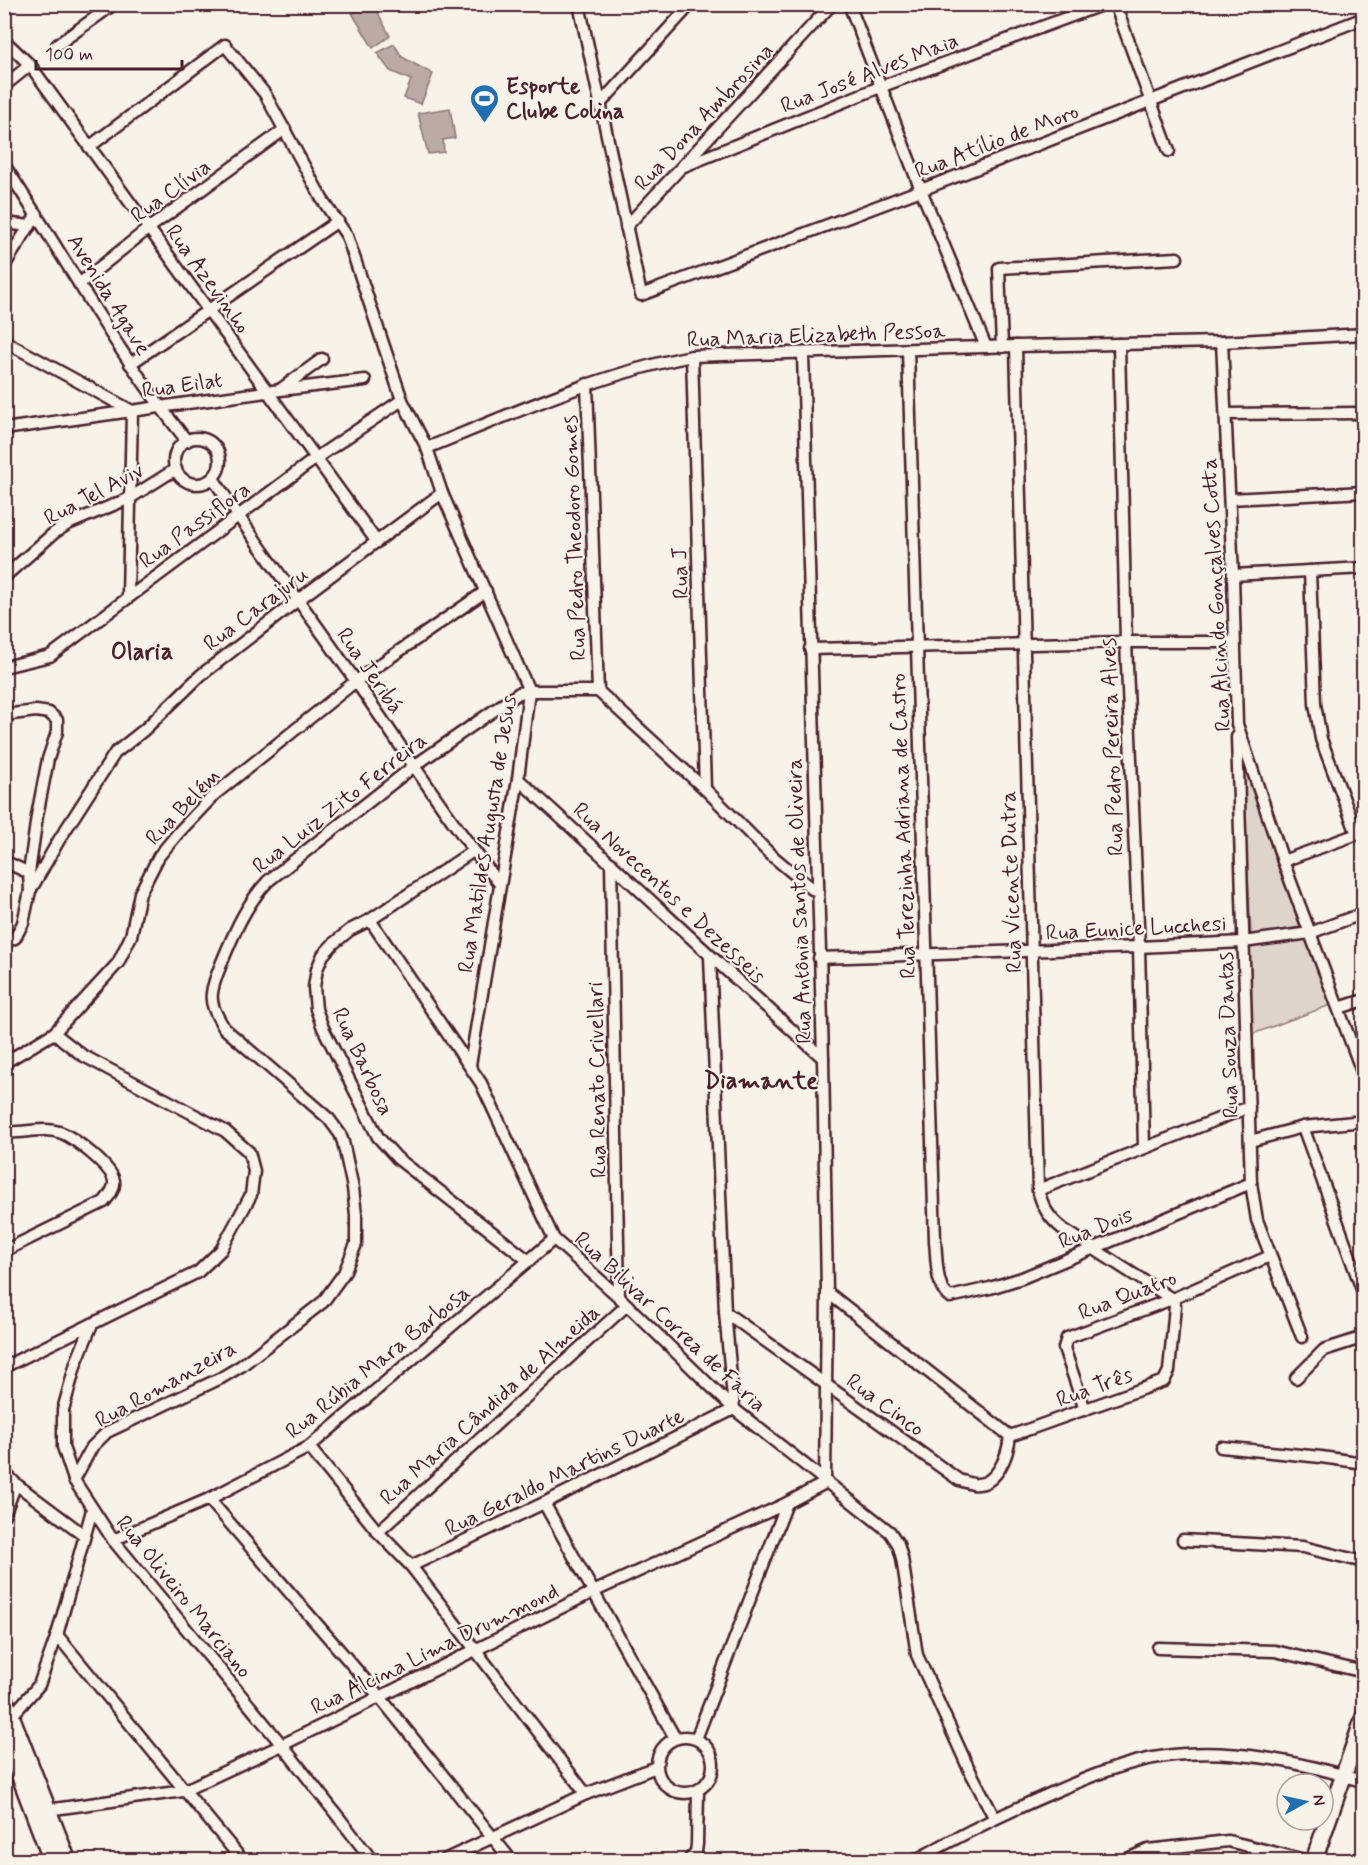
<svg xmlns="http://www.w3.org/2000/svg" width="1368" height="1865" viewBox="0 0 1368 1865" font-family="Mynerve,sans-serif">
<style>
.green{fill:#ded4cc;stroke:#947a7c;stroke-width:1.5}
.water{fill:#bcaaa7;stroke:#8e7275;stroke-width:1.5}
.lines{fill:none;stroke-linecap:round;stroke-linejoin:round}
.street-casing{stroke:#4a1f2b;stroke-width:15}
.secondary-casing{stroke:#4a1f2b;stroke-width:20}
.primary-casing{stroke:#4a1f2b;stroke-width:21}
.street{stroke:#f7f3e8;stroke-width:10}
.secondary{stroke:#f7f3e8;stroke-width:15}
.primary{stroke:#f7f3e8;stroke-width:16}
.labels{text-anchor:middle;stroke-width:4.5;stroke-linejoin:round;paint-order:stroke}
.street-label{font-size:22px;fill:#4a1f2b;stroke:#f7f3e8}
.poi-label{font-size:22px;font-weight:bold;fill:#4a1f2b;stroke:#f7f3e8;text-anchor:start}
.neighbourhood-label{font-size:24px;font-weight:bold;fill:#4a1f2b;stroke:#f7f3e8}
</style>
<rect width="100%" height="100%" fill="#f7f3e8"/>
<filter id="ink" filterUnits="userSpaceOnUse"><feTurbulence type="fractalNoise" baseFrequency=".0167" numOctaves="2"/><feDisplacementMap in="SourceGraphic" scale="12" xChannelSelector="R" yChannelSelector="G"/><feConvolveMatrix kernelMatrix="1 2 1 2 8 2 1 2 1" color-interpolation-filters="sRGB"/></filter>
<g filter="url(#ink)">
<g class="green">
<path d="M 1242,758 L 1300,927 L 1251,935 Z"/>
<path d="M 1307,937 L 1333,1004 L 1250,1035 L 1247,946 Z"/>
</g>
<g class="water">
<path d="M 371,4 L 374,5 L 390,36 L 373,48 L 352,13 Z"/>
<path d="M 394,44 L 402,57 L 433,74 L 421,104 L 404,98 L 411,80 L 390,71 L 377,53 Z"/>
<path d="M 450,108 L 455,138 L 443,140 L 444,152 L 428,154 L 418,113 Z"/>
</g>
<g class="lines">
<defs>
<g id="street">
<path d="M 579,4 L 641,295 L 921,190 L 1364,18"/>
<path d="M 849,4 L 921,190 L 986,347"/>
<path d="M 1115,4 L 1169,151"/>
<path d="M 4,40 L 30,65 L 377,542"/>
<path d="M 57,45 L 114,4"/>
<path d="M 4,86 L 30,65"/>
<path d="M 600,104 L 691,4"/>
<path d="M 89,147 L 225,45 L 265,94 L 322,199 L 347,236 L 402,400 L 427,448 L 442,493 L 529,691 L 518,779 L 470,1065"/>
<path d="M 4,165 C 65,257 118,355 187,441"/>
<path d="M 684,166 L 880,87 L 1104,4"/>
<path d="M 4,223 L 30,226"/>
<path d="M 626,227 L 832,4"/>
<path d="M 4,266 L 37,214"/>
<path d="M 79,284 L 149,228 L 285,129"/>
<path d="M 4,341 L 132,411 L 128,596"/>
<path d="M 1222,342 L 1233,575 L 1237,724 L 1283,861 L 1364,1077"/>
<path d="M 1119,344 L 1126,642 L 1139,947 L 1144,1147"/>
<path d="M 1002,347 L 999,268 L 1177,258"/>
<path d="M 908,350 L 935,1241 C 937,1257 935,1288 950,1297 L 990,1288 L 1022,1278 L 1251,1183"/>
<path d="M 803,354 L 823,1058 L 827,1292 L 825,1483"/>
<path d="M 692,356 L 705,789"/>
<path d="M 130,364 L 338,221"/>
<path d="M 587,384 L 598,691"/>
<path d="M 281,389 L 322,359"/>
<path d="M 1226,414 L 1364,413"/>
<path d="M 4,429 L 280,390 L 365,380"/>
<circle cx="197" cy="461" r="23"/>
<path d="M 427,448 C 514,413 599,374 692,356 L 1016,346 L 1222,342 L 1364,334"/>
<path d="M 213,478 C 258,548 310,614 357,683 C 404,750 448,819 499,883"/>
<path d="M 1230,499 L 1364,492"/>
<path d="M 1310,571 L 1315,704 L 1321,739 L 1357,834"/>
<path d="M 1233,575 L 1364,568"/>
<path d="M 4,577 L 54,533 L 68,524 L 130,498 L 176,469"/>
<path d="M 810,649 L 1126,642 L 1234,642"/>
<path d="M 4,667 L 50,656 L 316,458 L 402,400"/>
<path d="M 4,715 L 36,711 L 49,713 L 57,720 L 57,732 L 48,759 L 37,816 L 29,873 L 30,891 L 23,923 L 15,938 L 4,943"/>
<path d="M 1237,737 L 1251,1183 L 1257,1220 L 1302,1337"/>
<path d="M 518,779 C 620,871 720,966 823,1058"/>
<path d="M 473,851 L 370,920 L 350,930 L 334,943 L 323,955 L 317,969 L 314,987 L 316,1009 L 323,1028 L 378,1137 L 397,1158 L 529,1261"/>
<path d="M 4,861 L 29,873"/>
<path d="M 1283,861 L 1363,832"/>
<path d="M 611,863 L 619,1297"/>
<path d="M 30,891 L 59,840 L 115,753 L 144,730 L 201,675 L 298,600 L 442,493"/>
<path d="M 370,920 L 481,1083 L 554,1239 L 619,1297 L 734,1409 L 890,1532 L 898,1544 L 902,1558 L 917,1655 L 967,1765 L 994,1817"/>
<path d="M 819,958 L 1139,947 L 1243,942 L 1310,933 L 1364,913"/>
<path d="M 1339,1008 L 1364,1000"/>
<path d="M 4,1063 L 54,1033 L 118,963 L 131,936 L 140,893 L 159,856 L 179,832 L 215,794 L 356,681 L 486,591"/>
<path d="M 1303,1127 L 1364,1295"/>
<path d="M 4,1132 C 23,1134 44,1126 62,1133 C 74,1138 112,1167 114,1181 C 115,1189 109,1196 104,1202 L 4,1251"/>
<path d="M 1250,1141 L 1303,1127 L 1364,1121"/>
<path d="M 1038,1190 L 1249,1107"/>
<path d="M 827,1292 L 1010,1436"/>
<path d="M 725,1312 L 959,1480 C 963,1481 968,1483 973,1484 C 997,1487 1008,1455 1010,1436"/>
<path d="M 92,1324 L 76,1363 L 63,1410 L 63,1447 L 74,1480 L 113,1540 L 282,1745 L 372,1860"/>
<path d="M 4,1367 L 198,1272 L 221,1250 L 251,1195 L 254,1171 L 249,1152 L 225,1131 L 82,1055 L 54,1033"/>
<path d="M 1296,1378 L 1324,1350 L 1364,1337"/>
<path d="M 1085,1410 L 1064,1348 L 1067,1338 L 1172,1299 L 1270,1256"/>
<path d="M 1010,1436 L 1164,1381 L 1169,1371 L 1175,1306 L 1172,1299 L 1063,1229 C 1049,1218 1043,1208 1038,1190 L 1016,346"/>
<path d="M 309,1447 L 378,1532 L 411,1566 L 586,1794"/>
<path d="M 1221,1447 L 1321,1457 L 1364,1463"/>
<path d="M 4,1472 L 16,1484 L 84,1535"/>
<path d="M 74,1480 L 92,1447 L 107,1432 L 221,1378 L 241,1366 L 323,1302 L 344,1273 L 356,1244 L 356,1215 L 353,1188 L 343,1142 L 340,1134 L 329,1119 L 224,1028 C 218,1017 210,1006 212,993 C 213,983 218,972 222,962 C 234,933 246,904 268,881 L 414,766 L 519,693 L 529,691 L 598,691 L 705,789 L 770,854 L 812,889 L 818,891"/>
<path d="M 209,1499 L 379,1696 L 511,1860"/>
<path d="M 544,1503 L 675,1738"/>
<path d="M 4,1515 L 16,1484"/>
<path d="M 378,1532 L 627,1305"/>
<path d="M 113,1540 L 209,1499 L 309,1447 L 554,1239"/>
<path d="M 1183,1540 L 1303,1547 L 1364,1562"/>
<path d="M 411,1566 L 544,1503 L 734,1409 L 725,1312 L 710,957"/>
<path d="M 57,1635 L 242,1860"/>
<path d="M 1158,1648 L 1275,1651 L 1364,1672"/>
<path d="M 4,1725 L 39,1685 L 57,1635 L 92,1510"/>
<circle cx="685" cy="1765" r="28"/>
<path d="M 696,1739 L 787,1503"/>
<path d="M 47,1810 L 183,1791 L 282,1745 L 593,1592 L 787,1503 L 825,1483"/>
<path d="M 444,1860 L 586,1794 L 656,1767"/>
<path d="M 689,1860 L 696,1852 L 697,1844 L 698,1791"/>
<path d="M 916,1860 C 962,1834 1005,1813 1054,1792 C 1091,1776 1127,1761 1166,1756 C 1228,1747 1305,1762 1364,1782"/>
<path d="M 1125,1860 L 1148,1850 L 1228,1841 L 1305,1860"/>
</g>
<path id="secondary" d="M 1314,1860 L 1364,1717"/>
<g id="primary">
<path d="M 4,1699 L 67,1860"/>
<path d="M 4,1733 L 52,1860"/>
</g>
</defs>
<use href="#street" class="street-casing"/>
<use href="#secondary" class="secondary-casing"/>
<use href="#primary" class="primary-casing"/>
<use href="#street" class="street"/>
<use href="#secondary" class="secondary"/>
<use href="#primary" class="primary"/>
</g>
</g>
<defs>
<symbol id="stadium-pin" viewBox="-11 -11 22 30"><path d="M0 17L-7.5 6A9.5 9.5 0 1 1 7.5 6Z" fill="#1f6fb2" stroke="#f7f3e8"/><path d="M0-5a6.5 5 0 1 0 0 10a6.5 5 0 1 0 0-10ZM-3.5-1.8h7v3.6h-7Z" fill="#fff"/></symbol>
</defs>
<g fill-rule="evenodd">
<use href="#stadium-pin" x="468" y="82" width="33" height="45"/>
</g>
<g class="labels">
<g class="street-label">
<text transform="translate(869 72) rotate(-21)" y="8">Rua José Alves Maia</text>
<text transform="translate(703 116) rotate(-47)" y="8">Rua Dona Ambrosina</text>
<text transform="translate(996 140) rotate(-21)" y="8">Rua Atílio de Moro</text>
<text transform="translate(170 190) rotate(-36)" y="8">Rua Clívia</text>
<text transform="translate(209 278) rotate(54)" y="8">Rua Azevinho</text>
<text transform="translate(110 294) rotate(58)" y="8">Avenida Agave</text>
<text transform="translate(816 334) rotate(-2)" y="8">Rua Maria Elizabeth Pessoa</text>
<text transform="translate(182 384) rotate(-8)" y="8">Rua Eilat</text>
<text transform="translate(93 493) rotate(-28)" y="8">Rua Tel Aviv</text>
<text transform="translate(194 524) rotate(-36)" y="8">Rua Passiflora</text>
<text transform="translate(573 538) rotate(-92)" y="8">Rua Pedro Theodoro Gomes</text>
<text transform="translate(679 573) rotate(-92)" y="8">Rua J</text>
<text transform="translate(1215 595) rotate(-93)" y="8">Rua Alcindo Gonçalves Cotta</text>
<text transform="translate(255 608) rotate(-37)" y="8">Rua Carajuru</text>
<text transform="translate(371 670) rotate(55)" y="8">Rua Jeribá</text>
<text transform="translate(1111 747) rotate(-92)" y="8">Rua Pedro Pereira Alves</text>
<text transform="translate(339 802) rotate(-38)" y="8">Rua Luiz Zito Ferreira</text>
<text transform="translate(182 806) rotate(-46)" y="8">Rua Belém</text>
<text transform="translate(902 826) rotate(-92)" y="8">Rua Terezinha Adriana de Castro</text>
<text transform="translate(486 834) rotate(-81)" y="8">Rua Matildes Augusta de Jesus</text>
<text transform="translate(1010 882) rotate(-92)" y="8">Rua Vicente Dutra</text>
<text transform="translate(670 892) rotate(43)" y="8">Rua Novecentos e Dezesseis</text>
<text transform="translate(798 901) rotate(-92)" y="8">Rua Antônia Santos de Oliveira</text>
<text transform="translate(1136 927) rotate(-3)" y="8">Rua Eunice Lucchesi</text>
<text transform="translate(1227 1035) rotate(-92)" y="8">Rua Souza Dantas</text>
<text transform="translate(364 1061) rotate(65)" y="8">Rua Barbosa</text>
<text transform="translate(596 1080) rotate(-91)" y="8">Rua Renato Crivellari</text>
<text transform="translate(1095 1227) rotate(-22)" y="8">Rua Dois</text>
<text transform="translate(1127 1294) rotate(-21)" y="8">Rua Quatro</text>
<text transform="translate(671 1321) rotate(43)" y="8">Rua Bilivar Correa de Faria</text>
<text transform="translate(377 1361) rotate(-39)" y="8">Rua Rúbia Mara Barbosa</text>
<text transform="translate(165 1383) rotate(-29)" y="8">Rua Romanzeira</text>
<text transform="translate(1094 1386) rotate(-20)" y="8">Rua Três</text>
<text transform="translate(489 1404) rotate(-42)" y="8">Rua Maria Cândida de Almeida</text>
<text transform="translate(886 1404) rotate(36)" y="8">Rua Cinco</text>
<text transform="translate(564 1471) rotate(-26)" y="8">Rua Geraldo Martins Duarte</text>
<text transform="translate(185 1596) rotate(51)" y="8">Rua Oliveiro Marciano</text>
<text transform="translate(434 1648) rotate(-26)" y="8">Rua Alcina Lima Drummond</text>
</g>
<g class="poi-label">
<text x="506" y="93">Esporte<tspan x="506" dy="25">Clube Colina</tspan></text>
</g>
<g class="neighbourhood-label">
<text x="142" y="659">Olaria</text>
<text x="761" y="1088">Diamante</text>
</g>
</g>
<rect width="1368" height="1865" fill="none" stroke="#f7f3e8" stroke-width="24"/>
<rect x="12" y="12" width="1344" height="1841" fill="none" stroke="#4a1f2b" stroke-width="2" filter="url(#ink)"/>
<g transform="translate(1305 1802) rotate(82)"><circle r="28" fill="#f7f3e8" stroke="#b29e9c" stroke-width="1.5"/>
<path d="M0-4.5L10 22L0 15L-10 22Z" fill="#1f6fb2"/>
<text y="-9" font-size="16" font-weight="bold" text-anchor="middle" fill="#4a1f2b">N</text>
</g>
<path d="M36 60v9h146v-9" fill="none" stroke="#4a1f2b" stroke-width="3"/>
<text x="45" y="60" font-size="18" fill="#4a1f2b" stroke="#f7f3e8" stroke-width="4.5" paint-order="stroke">100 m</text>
</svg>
